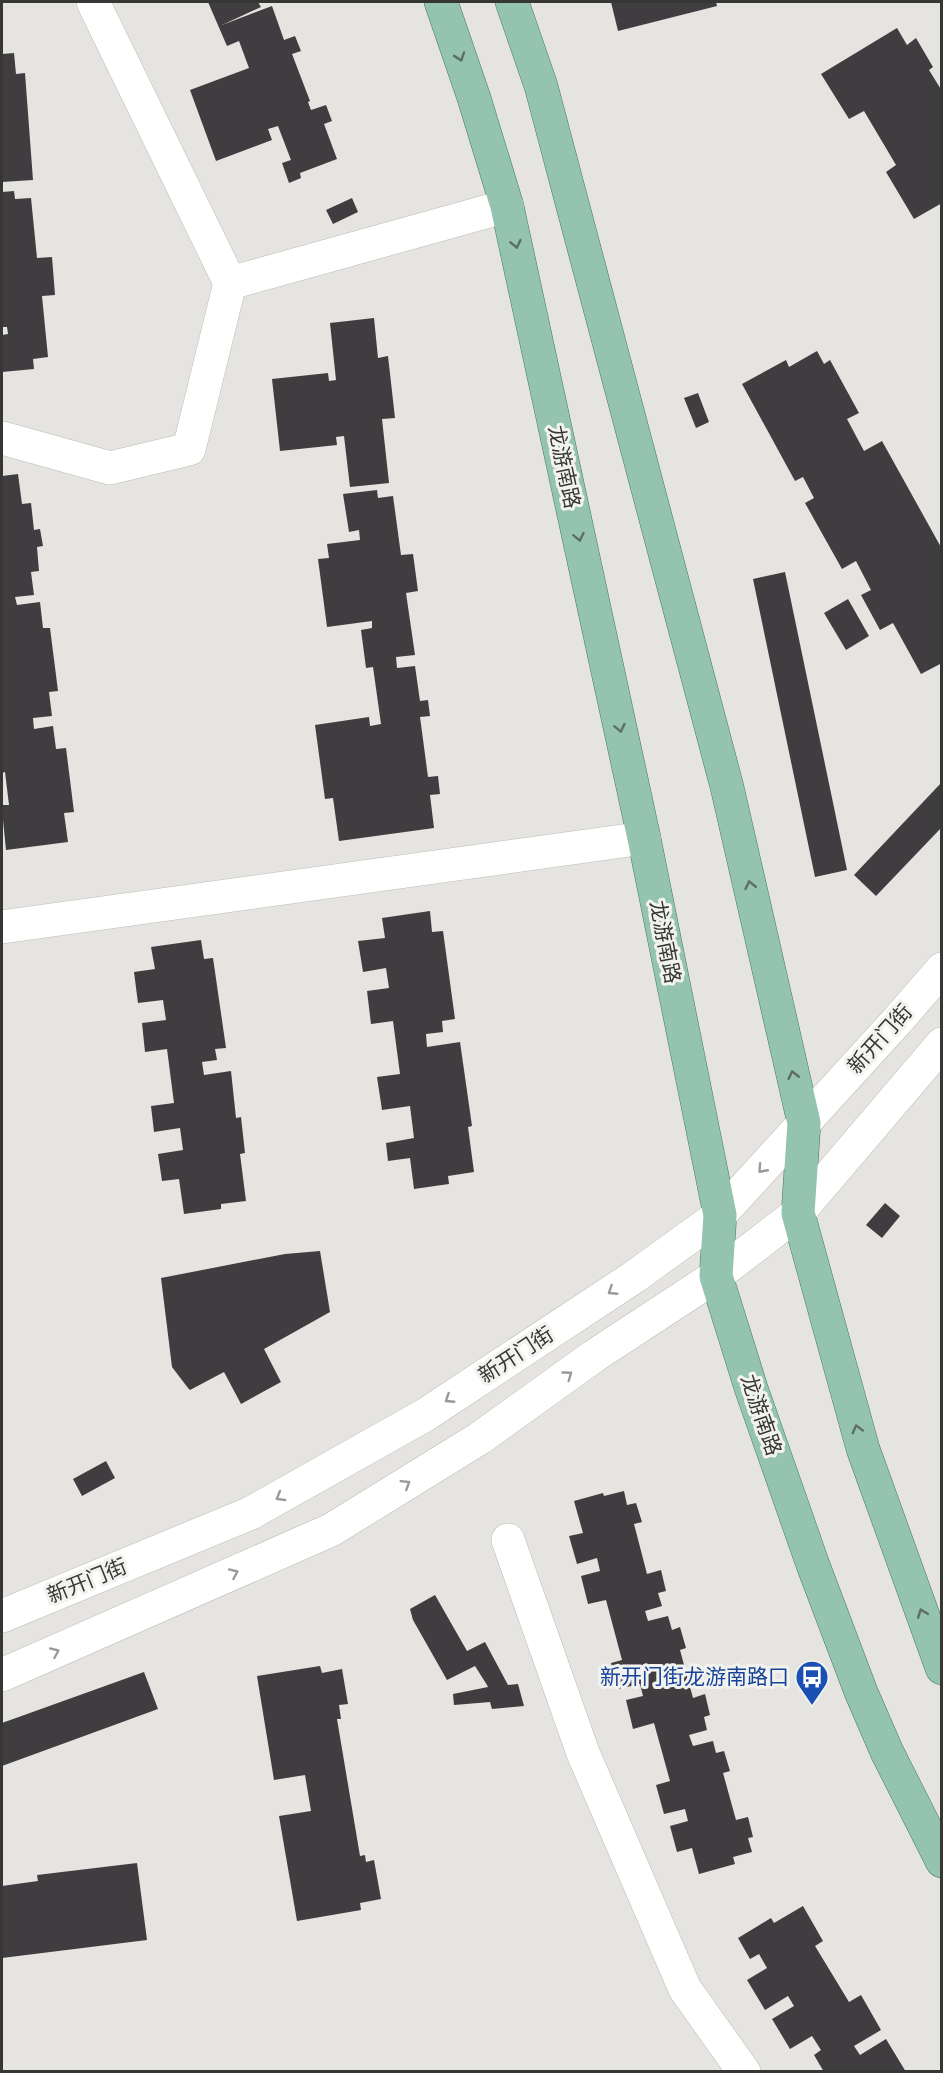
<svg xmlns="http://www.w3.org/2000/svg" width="943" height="2073" viewBox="0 0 943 2073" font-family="'Sofia Sans Condensed','Noto Sans SC',sans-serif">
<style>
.building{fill:#3f3d3f}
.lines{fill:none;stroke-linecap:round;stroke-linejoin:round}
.minor-casing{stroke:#bbbab7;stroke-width:34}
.major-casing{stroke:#447863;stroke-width:34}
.minor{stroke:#fff;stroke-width:33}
.major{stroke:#94c3b0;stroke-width:33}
.oneway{stroke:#5c6e66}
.oneway2{stroke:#9a9a9a}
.labels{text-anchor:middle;stroke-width:6;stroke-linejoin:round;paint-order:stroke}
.street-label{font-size:21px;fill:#363635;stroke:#f2f2ef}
.transit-label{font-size:21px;fill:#164399;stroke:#f2f2ef;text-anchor:end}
</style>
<rect width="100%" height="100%" fill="#e5e4e1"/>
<g class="building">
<path d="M 208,2 L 258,2 L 261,7 L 222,25 L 272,6 L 284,40 L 295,36 L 301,51 L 292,54 L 310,101 L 308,102 L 311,110 L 326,105 L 332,121 L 324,124 L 337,159 L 300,173 L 301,178 L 289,183 L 282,163 L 291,160 L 278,126 L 268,129 L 272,140 L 216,161 L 190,90 L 249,68 L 239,41 L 227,46 Z"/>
<path d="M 611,2 L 716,2 L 717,6 L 618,31 Z"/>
<path d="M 897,28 L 907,45 L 916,38 L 933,67 L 929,70 L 942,91 L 942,203 L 914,219 L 886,172 L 896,165 L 864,111 L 849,119 L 821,74 Z"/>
<path d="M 14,53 L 16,74 L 25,73 L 33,180 L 2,182 L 2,54 Z"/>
<path d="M 14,191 L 15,199 L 31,198 L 37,258 L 52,257 L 55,295 L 42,296 L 48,357 L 33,359 L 34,369 L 2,372 L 2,335 L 8,334 L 7,327 L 2,327 L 2,192 Z"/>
<path d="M 352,198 L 358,212 L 333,224 L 326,210 Z"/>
<path d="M 374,318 L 378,358 L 388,356 L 395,418 L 382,419 L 389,483 L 350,487 L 344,436 L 336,437 L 337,445 L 280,451 L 272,379 L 328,373 L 329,381 L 336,380 L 330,323 Z"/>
<path d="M 817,351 L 824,364 L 830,360 L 859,413 L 847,419 L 864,451 L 882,441 L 942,549 L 942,663 L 921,674 L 893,623 L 880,630 L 861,595 L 871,590 L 856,561 L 842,569 L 805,503 L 814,498 L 803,477 L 795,481 L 742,384 L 786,360 L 789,367 Z"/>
<path d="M 698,393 L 709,422 L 696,428 L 684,398 Z"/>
<path d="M 18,474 L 22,504 L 31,503 L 34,530 L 40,529 L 43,546 L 37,547 L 39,571 L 31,572 L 34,595 L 15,597 L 17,605 L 40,602 L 43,628 L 50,628 L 58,691 L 49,692 L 52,716 L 33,718 L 34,729 L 53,726 L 56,749 L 66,748 L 74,812 L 64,813 L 68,842 L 6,850 L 2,810 L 2,805 L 9,805 L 5,772 L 2,773 L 2,476 Z"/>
<path d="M 377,490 L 378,498 L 393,496 L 401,555 L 413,554 L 418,591 L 406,593 L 415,655 L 396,657 L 397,668 L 415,666 L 420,701 L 428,700 L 430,716 L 420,717 L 428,777 L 438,776 L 440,794 L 430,795 L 434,828 L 339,841 L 333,798 L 325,799 L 315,725 L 369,717 L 370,726 L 381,724 L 373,667 L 366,668 L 361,630 L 372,628 L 372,621 L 327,627 L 318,559 L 329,558 L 327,544 L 360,540 L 359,530 L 349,532 L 343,494 Z"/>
<path d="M 785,572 L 847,870 L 815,877 L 753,579 Z"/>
<path d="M 848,599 L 869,636 L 846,650 L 824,613 Z"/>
<path d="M 942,782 L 942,827 L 876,896 L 854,875 Z"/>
<path d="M 430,911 L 432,932 L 443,931 L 455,1019 L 442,1021 L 443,1032 L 426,1034 L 427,1047 L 460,1042 L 472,1126 L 468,1127 L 474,1172 L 448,1176 L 449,1184 L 414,1189 L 410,1158 L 388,1161 L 386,1143 L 414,1138 L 410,1106 L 382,1110 L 377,1077 L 400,1074 L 393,1021 L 371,1024 L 367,991 L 389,988 L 386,968 L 363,972 L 358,941 L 385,938 L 382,918 Z"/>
<path d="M 201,940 L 204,959 L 213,958 L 226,1048 L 215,1049 L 217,1060 L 202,1062 L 204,1075 L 231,1071 L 236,1118 L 241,1117 L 245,1153 L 240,1154 L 246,1201 L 221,1204 L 221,1209 L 184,1214 L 179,1179 L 162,1181 L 158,1154 L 183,1150 L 180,1128 L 154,1132 L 151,1106 L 174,1103 L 167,1049 L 145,1052 L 142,1023 L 166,1020 L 163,1000 L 138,1003 L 134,972 L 155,969 L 151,947 Z"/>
<path d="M 885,1203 L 900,1216 L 882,1238 L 866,1225 Z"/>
<path d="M 320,1251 L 330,1312 L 264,1349 L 281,1382 L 241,1404 L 224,1372 L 190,1390 L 188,1388 L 172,1367 L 161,1278 L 285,1254 Z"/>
<path d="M 106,1461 L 115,1478 L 82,1496 L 73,1479 Z"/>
<path d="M 624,1491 L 627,1505 L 636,1503 L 642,1522 L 634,1524 L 647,1574 L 661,1570 L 666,1591 L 658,1593 L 662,1606 L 645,1611 L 648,1621 L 668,1616 L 672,1630 L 680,1627 L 686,1648 L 680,1650 L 693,1698 L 705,1694 L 710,1715 L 704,1717 L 707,1730 L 689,1735 L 693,1746 L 713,1741 L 716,1753 L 724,1751 L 730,1771 L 723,1773 L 736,1820 L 748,1817 L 753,1837 L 748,1838 L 752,1852 L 733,1857 L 735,1864 L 699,1874 L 692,1848 L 677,1852 L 670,1826 L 688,1821 L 685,1809 L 664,1814 L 656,1785 L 670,1781 L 654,1723 L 633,1729 L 626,1700 L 643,1696 L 640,1684 L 618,1689 L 611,1663 L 622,1660 L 606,1600 L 588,1604 L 581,1576 L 600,1571 L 597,1558 L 577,1564 L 569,1536 L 583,1533 L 574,1501 L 603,1493 L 604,1496 Z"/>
<path d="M 435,1595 L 467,1651 L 485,1642 L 508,1685 L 518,1684 L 524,1706 L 492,1709 L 490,1702 L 454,1705 L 453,1694 L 488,1687 L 487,1685 L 475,1666 L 447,1680 L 413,1620 L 410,1609 Z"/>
<path d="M 320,1666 L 322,1673 L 342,1669 L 348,1704 L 339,1705 L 341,1719 L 337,1719 L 360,1856 L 365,1855 L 366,1862 L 374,1860 L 381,1899 L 360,1903 L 361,1910 L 297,1921 L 279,1816 L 311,1811 L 305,1775 L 274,1780 L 257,1676 Z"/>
<path d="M 144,1672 L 158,1709 L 2,1766 L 2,1723 Z"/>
<path d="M 137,1863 L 147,1940 L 2,1958 L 2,1886 L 38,1881 L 37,1875 Z"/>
<path d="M 803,1906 L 823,1941 L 815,1946 L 849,2002 L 861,1995 L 881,2030 L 854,2046 L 860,2055 L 886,2039 L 906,2072 L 824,2072 L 814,2055 L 821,2050 L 812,2036 L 790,2049 L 772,2019 L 794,2006 L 788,1996 L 765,2010 L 747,1980 L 767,1968 L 759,1954 L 750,1959 L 738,1938 L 771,1918 L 774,1923 Z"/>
</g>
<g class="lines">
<defs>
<g id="minor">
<path d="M 230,283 L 507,206"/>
<path d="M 2,438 L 110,468 L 189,449 L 230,283 L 93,2"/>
<path d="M 2,927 L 644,838"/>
<path d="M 508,1540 L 583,1753 L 685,1989 L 744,2072"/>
<path d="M 2,1616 L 251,1513 L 425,1415 L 634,1277 L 720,1215 L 897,1021 L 942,969"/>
<path d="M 2,1675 L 331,1530 L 480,1438 L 594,1356 L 716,1276 L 798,1213 L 942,1044"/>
</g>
<g id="major">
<path d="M 441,2 L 474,98 L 507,206 L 644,838 L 720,1215 L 716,1276 L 751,1388 L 813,1565 L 861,1692 L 887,1752 L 942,1861"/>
<path d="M 512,2 L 541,86 L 727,787 L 804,1123 L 798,1213 L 863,1449 L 942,1668"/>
</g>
</defs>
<use href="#minor" class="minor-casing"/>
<use href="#major" class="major-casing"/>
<use href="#minor" class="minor"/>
<use href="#major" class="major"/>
</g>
<defs><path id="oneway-chevron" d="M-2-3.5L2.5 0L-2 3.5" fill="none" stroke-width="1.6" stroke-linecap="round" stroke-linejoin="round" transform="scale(1.5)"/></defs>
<g class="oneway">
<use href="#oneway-chevron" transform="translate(460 57) rotate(71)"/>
<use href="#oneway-chevron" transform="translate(516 244) rotate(78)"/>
<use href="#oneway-chevron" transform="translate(579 537) rotate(78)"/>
<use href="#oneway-chevron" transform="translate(620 728) rotate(78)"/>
<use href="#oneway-chevron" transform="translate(750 885) rotate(-103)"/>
<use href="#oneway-chevron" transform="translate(793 1075) rotate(-103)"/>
<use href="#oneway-chevron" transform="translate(857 1429) rotate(-105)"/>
<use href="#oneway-chevron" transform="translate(922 1613) rotate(-110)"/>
</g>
<g class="oneway2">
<use href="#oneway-chevron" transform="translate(762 1169) rotate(132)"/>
<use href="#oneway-chevron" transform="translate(612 1291) rotate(147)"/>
<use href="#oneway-chevron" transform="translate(568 1375) rotate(-36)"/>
<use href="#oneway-chevron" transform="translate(449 1399) rotate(147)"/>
<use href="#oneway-chevron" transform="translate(406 1484) rotate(-32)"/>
<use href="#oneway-chevron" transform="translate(280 1497) rotate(150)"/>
<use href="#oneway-chevron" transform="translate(234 1573) rotate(-24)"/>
<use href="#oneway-chevron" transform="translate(55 1652) rotate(-24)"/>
</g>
<defs>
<symbol id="bus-pin" viewBox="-11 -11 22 30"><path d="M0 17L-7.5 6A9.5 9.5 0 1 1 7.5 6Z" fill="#1a4fb4" stroke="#f2f2ef"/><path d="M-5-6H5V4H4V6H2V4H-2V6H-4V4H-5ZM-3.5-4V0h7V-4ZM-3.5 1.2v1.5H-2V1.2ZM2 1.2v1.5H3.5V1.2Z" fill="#fff"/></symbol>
</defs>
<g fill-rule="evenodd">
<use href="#bus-pin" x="793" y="1658" width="38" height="52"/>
</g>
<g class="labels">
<g class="street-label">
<text transform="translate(564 467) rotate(78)" y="7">龙游南路</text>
<text transform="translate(665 942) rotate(79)" y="7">龙游南路</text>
<text transform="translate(880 1039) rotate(-48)" y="7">新开门街</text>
<text transform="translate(516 1355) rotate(-33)" y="7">新开门街</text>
<text transform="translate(761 1415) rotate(71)" y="7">龙游南路</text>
<text transform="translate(87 1581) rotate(-22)" y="7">新开门街</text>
</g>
<g class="transit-label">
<text x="789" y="1684">新开门街龙游南路口</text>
</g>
</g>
<rect width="943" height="2073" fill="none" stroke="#363635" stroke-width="6"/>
</svg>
